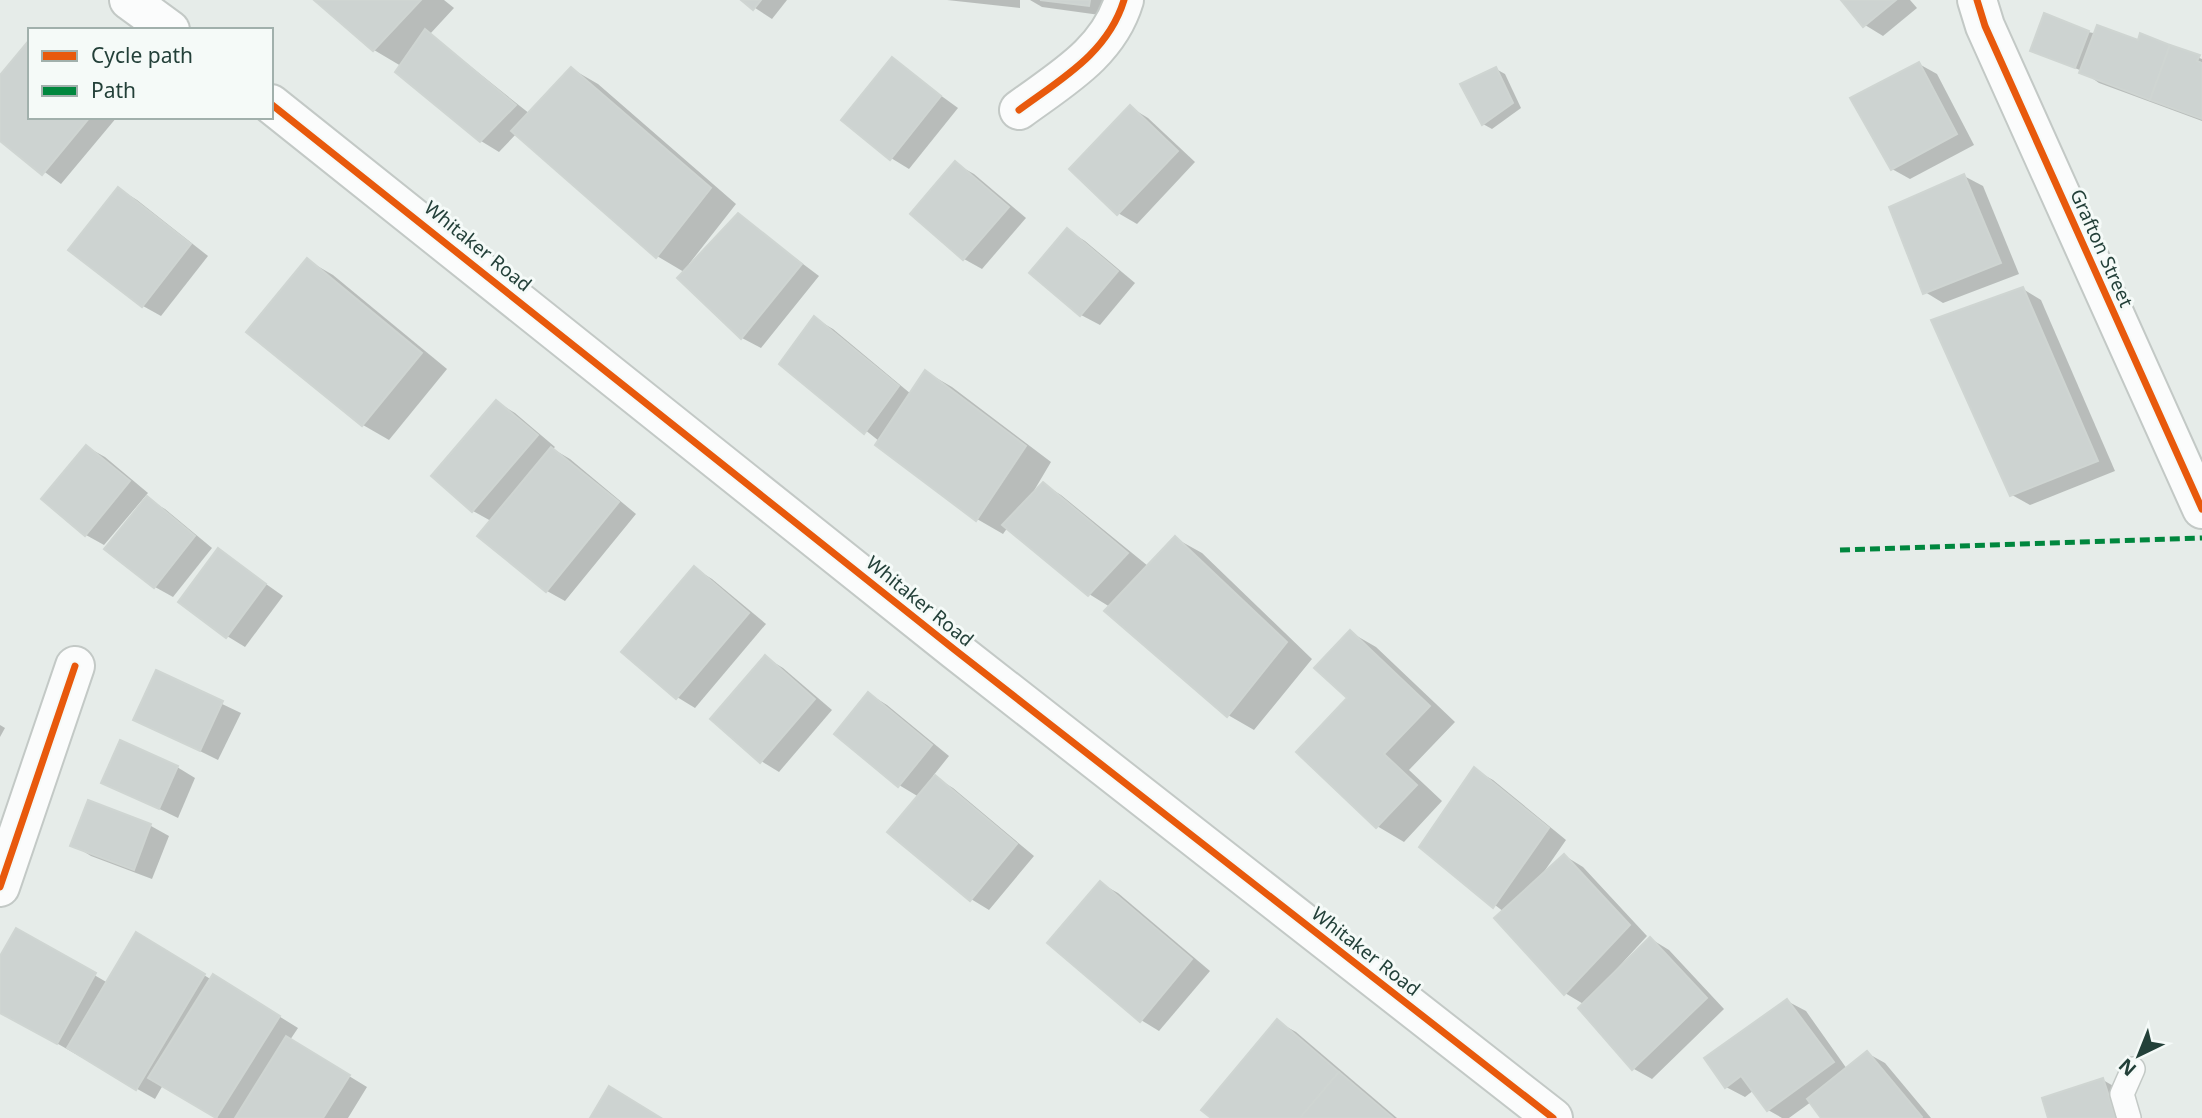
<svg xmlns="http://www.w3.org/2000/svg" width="2202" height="1118" viewBox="0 0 2202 1118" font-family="'Noto Sans',sans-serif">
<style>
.shadow{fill:#0003}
.building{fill:#cdd3d1;stroke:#cfd5d2;stroke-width:2}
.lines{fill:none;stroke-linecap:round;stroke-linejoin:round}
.service-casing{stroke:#c3c9c6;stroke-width:26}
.minor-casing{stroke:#c3c9c6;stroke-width:42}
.tertiary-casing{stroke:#c3c9c6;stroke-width:42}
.service{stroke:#fbfcfc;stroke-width:23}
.minor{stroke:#fbfcfc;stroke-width:38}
.tertiary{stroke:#fbfcfc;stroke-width:38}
.quiet{stroke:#00873e;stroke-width:5;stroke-dasharray:10 5;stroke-linecap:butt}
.cycleway-casing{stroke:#f5faf8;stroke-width:11}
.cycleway{stroke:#e8590c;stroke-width:7}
.labels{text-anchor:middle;stroke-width:6;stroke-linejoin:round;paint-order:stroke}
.street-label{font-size:19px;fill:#234039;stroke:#f5faf8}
</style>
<rect width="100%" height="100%" fill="#e6ece9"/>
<g class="shadow">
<path d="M 316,0 L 444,0 L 454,8 L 430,34 L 530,114 L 572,69 L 598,84 L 736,204 L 689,264 L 691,265 L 738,215 L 819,276 L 761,348 L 742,338 L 679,278 L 684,272 L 657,256 L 517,133 L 499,152 L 481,141 L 397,71 L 401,66 L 374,50 Z"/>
<path d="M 743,0 L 787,0 L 772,19 Z"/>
<path d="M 947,0 L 1020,0 L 1020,8 Z"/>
<path d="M 1030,0 L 1109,0 L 1107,16 L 1042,7 Z"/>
<path d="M 1844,0 L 1910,0 L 1917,8 L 1883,36 L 1865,25 Z"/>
<path d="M 2088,32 L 2139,42 L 2141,35 L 2202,59 L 2202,121 L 2099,83 L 2082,71 L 2032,50 Z"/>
<path d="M 892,60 L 958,108 L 909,169 L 891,158 Z"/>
<path d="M 1919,64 L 1937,74 L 1974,145 L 1910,179 L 1892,169 Z"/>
<path d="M 1496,69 L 1505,74 L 1521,108 L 1492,129 L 1483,124 Z"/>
<path d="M 0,78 L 30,117 L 117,117 L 61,184 L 0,139 Z"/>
<path d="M 1130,107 L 1148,118 L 1195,162 L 1137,224 L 1118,213 Z"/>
<path d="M 956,164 L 974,174 L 1026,218 L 982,269 L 964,259 Z"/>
<path d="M 1964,176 L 1983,186 L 2019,274 L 1943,303 L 1925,292 Z"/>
<path d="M 119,189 L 137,200 L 208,256 L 161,316 L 143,306 Z"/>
<path d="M 1067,230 L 1085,241 L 1135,283 L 1100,325 L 1081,315 L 1031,273 Z"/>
<path d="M 307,260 L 333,275 L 447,369 L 389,440 L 363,425 Z"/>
<path d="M 2023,289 L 2041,300 L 2115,471 L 2030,505 L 2012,495 Z"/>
<path d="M 814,318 L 833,329 L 911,394 L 926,372 L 952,387 L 1051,462 L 1029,499 L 1043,484 L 1061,495 L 1148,566 L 1175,538 L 1202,553 L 1312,659 L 1254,730 L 1228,715 L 1110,607 L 1089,594 L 1008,527 L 1003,534 L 977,519 L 781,363 Z"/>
<path d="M 497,402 L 515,413 L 555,447 L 553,449 L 570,459 L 636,514 L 565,601 L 547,591 L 491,521 L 473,511 Z"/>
<path d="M 87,447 L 105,457 L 148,493 L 104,545 L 86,535 Z"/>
<path d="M 147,499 L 165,509 L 212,548 L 173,597 L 155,587 Z"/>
<path d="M 219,551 L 283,596 L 245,647 L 227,636 Z"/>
<path d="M 694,568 L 712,579 L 766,624 L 695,708 L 677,697 Z"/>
<path d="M 1350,632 L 1376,647 L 1455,722 L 1409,770 L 1442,801 L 1404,842 L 1377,826 L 1349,698 Z"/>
<path d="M 765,657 L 783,668 L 832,710 L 779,772 L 761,761 Z"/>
<path d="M 157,673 L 241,713 L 218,760 L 135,719 Z"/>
<path d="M 869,694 L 887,705 L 949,756 L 933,776 L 953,788 L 1034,856 L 989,910 L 971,899 L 919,797 L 899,785 Z"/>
<path d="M 0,725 L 5,728 L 0,737 Z"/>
<path d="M 177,767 L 195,778 L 178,818 L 104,782 Z"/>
<path d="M 1475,770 L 1493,780 L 1566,840 L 1541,876 L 1565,856 L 1583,867 L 1647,936 L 1613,973 L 1615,975 L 1651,939 L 1669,950 L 1724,1009 L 1652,1079 L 1634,1069 L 1581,1009 L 1585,1005 L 1565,993 L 1504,912 L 1421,847 Z"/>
<path d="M 89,802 L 151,826 L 169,836 L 152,879 L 91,856 L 73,845 Z"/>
<path d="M 1100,883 L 1118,893 L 1210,971 L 1159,1031 L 1141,1020 Z"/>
<path d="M 17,930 L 108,983 L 155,945 L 212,980 L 232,987 L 298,1028 L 290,1040 L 367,1087 L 348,1118 L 218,1118 L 163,1085 L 155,1099 L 0,1011 L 0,960 Z"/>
<path d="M 1787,1001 L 1806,1011 L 1847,1069 L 1867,1053 L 1885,1063 L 1931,1118 L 1823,1118 L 1811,1102 L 1789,1118 L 1782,1118 L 1768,1110 L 1754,1090 L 1745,1097 L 1726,1087 Z"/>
<path d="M 1278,1022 L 1296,1032 L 1397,1118 L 1213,1118 Z"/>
<path d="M 2103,1080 L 2122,1091 L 2130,1118 L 2050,1118 Z"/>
</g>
<g class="building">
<path d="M 314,0 L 421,0 L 373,51 Z"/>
<path d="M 741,0 L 761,0 L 753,10 Z"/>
<path d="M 1040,0 L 1090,0 L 1089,6 Z"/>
<path d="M 1841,0 L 1896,0 L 1863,27 Z"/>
<path d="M 2044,13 L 2089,31 L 2075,68 L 2030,51 Z"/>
<path d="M 2097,25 L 2138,40 L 2140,33 L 2170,45 L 2150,100 L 2079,73 Z"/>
<path d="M 425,29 L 516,105 L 480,142 L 395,72 Z"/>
<path d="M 30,39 L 30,117 L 90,117 L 42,175 L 0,141 L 0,75 Z"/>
<path d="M 2170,45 L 2200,55 L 2197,61 L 2202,63 L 2202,119 L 2150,100 Z"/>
<path d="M 892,57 L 941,96 L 890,160 L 841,120 Z"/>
<path d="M 1919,62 L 1957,134 L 1891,170 L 1850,98 Z"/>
<path d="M 571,67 L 711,188 L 656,258 L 511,131 Z"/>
<path d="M 1496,67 L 1513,103 L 1482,125 L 1460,84 Z"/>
<path d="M 1130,105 L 1178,151 L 1117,215 L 1069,169 Z"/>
<path d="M 955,161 L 1009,207 L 963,260 L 910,214 Z"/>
<path d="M 1964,174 L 2001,263 L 1923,294 L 1889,207 Z"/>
<path d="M 118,187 L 191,244 L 142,307 L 68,250 Z"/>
<path d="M 738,213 L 802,264 L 741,339 L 677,278 Z"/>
<path d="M 1067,228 L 1118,271 L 1080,316 L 1029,273 Z"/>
<path d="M 307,258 L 422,353 L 362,426 L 246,332 Z"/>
<path d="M 2023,287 L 2098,461 L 2010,496 L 1931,320 Z"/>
<path d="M 814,316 L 899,386 L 864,434 L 779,364 Z"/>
<path d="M 925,370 L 1026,446 L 976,521 L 875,445 Z"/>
<path d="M 496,400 L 538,435 L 472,512 L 431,476 Z"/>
<path d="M 86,445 L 130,481 L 85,536 L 41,499 Z"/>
<path d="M 551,447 L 619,502 L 546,592 L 477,536 Z"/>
<path d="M 1043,482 L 1128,553 L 1088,596 L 1002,525 Z"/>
<path d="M 147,496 L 195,536 L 154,588 L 104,549 Z"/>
<path d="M 1175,536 L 1287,642 L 1227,717 L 1104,611 Z"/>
<path d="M 218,548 L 266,584 L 226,638 L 178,602 Z"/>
<path d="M 694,566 L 749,613 L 676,699 L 621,652 Z"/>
<path d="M 1350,630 L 1430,706 L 1384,754 L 1417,785 L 1376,828 L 1296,752 L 1347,698 L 1314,668 Z"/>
<path d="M 765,655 L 815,699 L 760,763 L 710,719 Z"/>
<path d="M 156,670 L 223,701 L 200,751 L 133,720 Z"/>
<path d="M 868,692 L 932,745 L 898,787 L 834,734 Z"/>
<path d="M 120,740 L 178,766 L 159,809 L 101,783 Z"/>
<path d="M 1474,767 L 1549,828 L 1493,908 L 1419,847 Z"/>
<path d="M 935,775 L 1017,844 L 970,901 L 887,832 Z"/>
<path d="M 88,800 L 151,824 L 134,870 L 70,846 Z"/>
<path d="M 1564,854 L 1630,925 L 1564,995 L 1494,918 Z"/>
<path d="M 1100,881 L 1192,959 L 1140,1022 L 1047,943 Z"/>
<path d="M 16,928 L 96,973 L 57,1044 L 0,1013 L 0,956 Z"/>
<path d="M 136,932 L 205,974 L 136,1090 L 67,1048 Z"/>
<path d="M 1650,937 L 1707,998 L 1632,1070 L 1578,1008 Z"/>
<path d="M 213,974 L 280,1016 L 216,1118 L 148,1078 Z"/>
<path d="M 1787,999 L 1834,1062 L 1767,1111 L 1741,1076 L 1725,1088 L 1704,1058 Z"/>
<path d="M 1277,1019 L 1339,1072 L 1300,1118 L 1211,1118 L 1201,1110 Z"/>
<path d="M 286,1036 L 350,1075 L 323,1118 L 235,1118 Z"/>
<path d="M 1867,1051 L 1922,1117 L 1921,1118 L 1821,1118 L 1807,1099 Z"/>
<path d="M 1339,1072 L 1393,1118 L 1300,1118 Z"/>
<path d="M 2103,1078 L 2116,1118 L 2048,1118 L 2042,1098 Z"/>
<path d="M 609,1086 L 661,1118 L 590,1118 Z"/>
</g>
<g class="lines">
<defs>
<path id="service" d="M 2129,1118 L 2122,1094 L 2133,1069"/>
<g id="minor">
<path d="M 1977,0 L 1985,26 L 2202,509"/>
<path d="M 1019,110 C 1061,79 1108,53 1124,0"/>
<path d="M 0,887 L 75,666"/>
</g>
<g id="tertiary">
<path d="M 129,0 L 170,30"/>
<path d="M 271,104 L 955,650 L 1553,1118"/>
</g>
</defs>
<use href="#service" class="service-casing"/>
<use href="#minor" class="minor-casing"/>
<use href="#tertiary" class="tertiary-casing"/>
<use href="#service" class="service"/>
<use href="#minor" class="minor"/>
<use href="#tertiary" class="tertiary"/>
<path class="quiet" d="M 1840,550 L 2202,538"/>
<defs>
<g id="cycleway">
<path d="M 1977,0 L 1985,26 L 2202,509"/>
<path d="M 271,104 L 955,650 L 1553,1118"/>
<path d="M 1019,110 C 1061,79 1108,53 1124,0"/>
<path d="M 0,887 L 75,666"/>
</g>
</defs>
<use href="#cycleway" class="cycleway-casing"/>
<use href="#cycleway" class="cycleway"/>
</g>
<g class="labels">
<g class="street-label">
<text transform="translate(478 246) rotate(39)" y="7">Whitaker Road</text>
<text transform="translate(2102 248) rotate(66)" y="7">Grafton Street</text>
<text transform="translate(920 601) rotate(39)" y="7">Whitaker Road</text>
<text transform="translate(1366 951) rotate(38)" y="7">Whitaker Road</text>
</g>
</g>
<rect x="28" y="28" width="245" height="91" fill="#f5faf8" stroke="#a1b0ac" stroke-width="2"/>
<rect x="42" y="51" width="35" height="10" fill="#e8590c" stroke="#a1b0ac" stroke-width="2"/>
<text x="91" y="63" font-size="21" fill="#234039">Cycle path</text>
<rect x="42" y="86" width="35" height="10" fill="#00873e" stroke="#a1b0ac" stroke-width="2"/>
<text x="91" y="98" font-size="21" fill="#234039">Path</text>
<g transform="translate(2139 1055) rotate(223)" stroke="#f5faf8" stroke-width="5" paint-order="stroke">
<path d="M0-5L12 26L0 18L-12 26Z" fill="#234039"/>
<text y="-10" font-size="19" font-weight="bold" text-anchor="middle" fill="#234039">N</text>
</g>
</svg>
